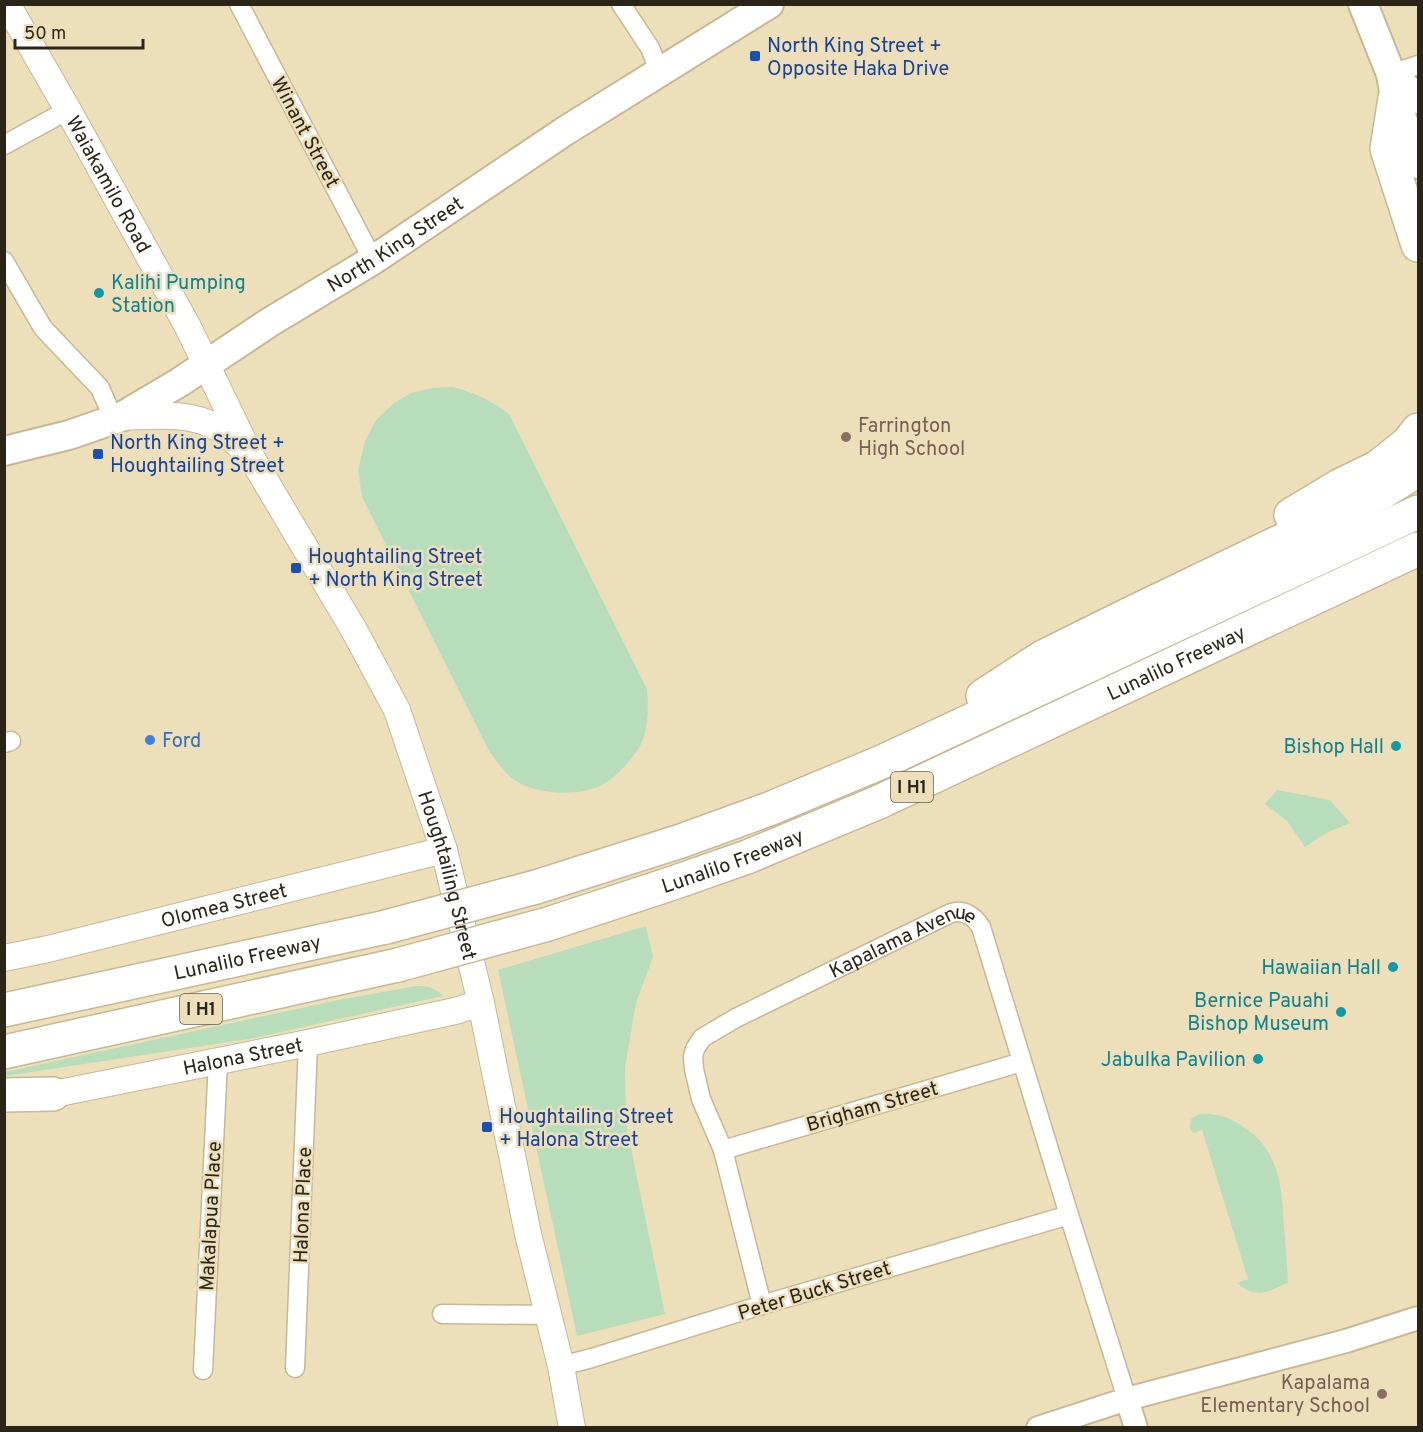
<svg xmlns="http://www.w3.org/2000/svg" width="1423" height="1432" viewBox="0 0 1423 1432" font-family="Overpass,sans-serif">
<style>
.green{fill:#b7ddbb}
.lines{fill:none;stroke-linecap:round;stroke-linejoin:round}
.minor-casing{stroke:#c7b895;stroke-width:21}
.tertiary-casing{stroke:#c7b895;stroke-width:26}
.secondary-casing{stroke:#c7b895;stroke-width:28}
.primary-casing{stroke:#c7b895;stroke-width:32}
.motorway-casing{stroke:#c7b895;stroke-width:36}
.minor{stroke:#fff;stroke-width:18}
.tertiary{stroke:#fff;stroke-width:22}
.secondary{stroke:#fff;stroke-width:26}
.primary{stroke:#fff;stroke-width:28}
.motorway{stroke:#fff;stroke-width:33}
.motorway-bridge-casing{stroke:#c7b895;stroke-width:36;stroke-linecap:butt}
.motorway-bridge{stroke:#fff;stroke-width:33}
.transit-dot{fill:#1a4fb4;stroke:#eedfbb;stroke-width:2}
.culture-dot{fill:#0f9aa8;stroke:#eedfbb;stroke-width:2}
.education-dot{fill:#8d6e63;stroke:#eedfbb;stroke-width:2}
.shop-dot{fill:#3f7fe0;stroke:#eedfbb;stroke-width:2}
.labels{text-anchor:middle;stroke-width:5;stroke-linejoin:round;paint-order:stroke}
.shield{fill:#eedfbb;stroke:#655d48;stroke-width:1.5}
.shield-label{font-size:18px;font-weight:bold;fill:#2a2517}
.transit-label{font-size:20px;fill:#164399;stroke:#eedfbb;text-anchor:start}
.street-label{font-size:20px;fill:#2a2517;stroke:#eedfbb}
.culture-label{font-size:20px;fill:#0d838f;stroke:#eedfbb;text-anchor:end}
.education-label{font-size:20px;fill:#785e54;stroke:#eedfbb;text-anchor:start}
.shop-label{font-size:20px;fill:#366cbe;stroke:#eedfbb;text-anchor:start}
</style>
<rect width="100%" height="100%" fill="#eedfbb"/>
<g class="green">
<path d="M 453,387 C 477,394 489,399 509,414 L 647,689 C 648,708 649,727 641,744 C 634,758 613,781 598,787 C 574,796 535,795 513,779 C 505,773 495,759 489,751 L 362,497 L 358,470 L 365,441 L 376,420 L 394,403 L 411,393 L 432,388 Z"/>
<path d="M 1277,790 L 1330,800 L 1350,823 L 1326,833 L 1305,847 L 1287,821 L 1265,804 Z"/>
<path d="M 646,926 L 653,957 L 636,1003 L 625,1068 L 626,1124 L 665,1314 L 577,1336 L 498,970 Z"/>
<path d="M 416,986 C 428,986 434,987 443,996 L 249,1039 L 5,1076 L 5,1072 L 338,1000 Z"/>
<path d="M 1199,1114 C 1215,1113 1229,1117 1242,1126 C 1280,1149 1282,1188 1284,1228 C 1286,1246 1287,1265 1288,1283 C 1268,1291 1256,1300 1237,1283 L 1248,1279 L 1202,1130 L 1193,1133 L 1190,1127 L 1191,1119 Z"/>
</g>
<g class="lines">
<defs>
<g id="minor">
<path d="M 239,4 L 373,260"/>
<path d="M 621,4 L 650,48 L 660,73"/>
<path d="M 1391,74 L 1418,65"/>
<path d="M 4,145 L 68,110"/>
<path d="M 4,261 L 43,328 L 100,388 L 114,420"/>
<path d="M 4,743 L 11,741"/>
<path d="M 723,1150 L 1022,1062"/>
<path id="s1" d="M 762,1305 L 723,1150 L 701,1099 L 694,1069 L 693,1057 L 695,1049 L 702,1038 L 736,1018 L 951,913 C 964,909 974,916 981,927 L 1069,1215 L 1127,1399"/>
<path d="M 442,1314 L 548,1315"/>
<path d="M 561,1366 L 592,1358 L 762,1305 L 1069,1215"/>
<path d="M 295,1368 L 308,1043"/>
<path d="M 203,1370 L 218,1061"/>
</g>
<g id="tertiary">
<path d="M 1127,1399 L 1136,1428"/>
<path d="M 1038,1428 L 1127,1399 L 1346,1341 L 1418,1318"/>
</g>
<g id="secondary">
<path id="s2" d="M 7,4 L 68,110 L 188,327 L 250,455 L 354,630 L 397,710 L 444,850 L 481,1003 L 528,1234 L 561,1366 L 572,1428"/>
<path d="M 121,417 C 153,416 189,411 218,428 C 227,433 235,441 243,449"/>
<path id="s3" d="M 4,958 L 48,949 L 444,850"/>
<path id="s4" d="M 34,1098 L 308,1043 L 455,1011 L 481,1003"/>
</g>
<g id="primary">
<path d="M 1363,4 L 1391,74 L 1395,98 L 1418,164"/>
<path d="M 1391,74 L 1418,99"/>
<path id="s5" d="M 4,451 L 69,435 L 121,417 L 180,382 L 270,322 L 373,260 L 565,131 L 769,4"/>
</g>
<g id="motorway">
<path d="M 1395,98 L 1387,149 L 1418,245"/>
<path d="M 1291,515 L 1341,485 L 1378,467 L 1408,443 L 1418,430"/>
<path d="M 983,696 L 1043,657 L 1130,614 L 1381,493 L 1418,470"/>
<path d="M 536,887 L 681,841 L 769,809 L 884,761 L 1418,512"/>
<path id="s6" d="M 548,924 L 673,883 L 747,857 L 879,802 L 1418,549"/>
<path id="s7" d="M 4,1010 L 386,927"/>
<path d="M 4,1052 L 398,965"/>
<path d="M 4,1095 L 53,1094"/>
</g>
</defs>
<use href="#minor" class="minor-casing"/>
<use href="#tertiary" class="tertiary-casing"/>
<use href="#secondary" class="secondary-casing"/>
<use href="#primary" class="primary-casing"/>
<use href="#motorway" class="motorway-casing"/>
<use href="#minor" class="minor"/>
<use href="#tertiary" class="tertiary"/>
<use href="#secondary" class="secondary"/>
<use href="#primary" class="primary"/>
<use href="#motorway" class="motorway"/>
<defs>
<g id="motorway-bridge">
<path d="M 386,927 L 536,887"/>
<path d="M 398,965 L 548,924"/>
</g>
</defs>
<use href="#motorway-bridge" class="motorway-bridge-casing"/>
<use href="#motorway-bridge" class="motorway-bridge"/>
</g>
<g class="transit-dot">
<rect x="749" y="50" width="12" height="12" rx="3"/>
<rect x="92" y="448" width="12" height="12" rx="3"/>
<rect x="290" y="562" width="12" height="12" rx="3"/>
<rect x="481" y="1121" width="12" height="12" rx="3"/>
</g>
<g class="culture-dot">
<circle cx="99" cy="293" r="6"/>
<circle cx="1396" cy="746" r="6"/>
<circle cx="1393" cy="967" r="6"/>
<circle cx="1341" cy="1012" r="6"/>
<circle cx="1258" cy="1059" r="6"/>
</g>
<g class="education-dot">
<circle cx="846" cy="437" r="6"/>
<circle cx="1382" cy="1394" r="6"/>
</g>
<circle class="shop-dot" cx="150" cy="740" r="6"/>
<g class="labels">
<g class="shield">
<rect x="891" y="772" width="42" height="30" rx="4.5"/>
<rect x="180" y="994" width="42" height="30" rx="4.5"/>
</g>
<g class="shield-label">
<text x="912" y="793">I H1</text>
<text x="201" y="1015">I H1</text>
</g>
<g class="transit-label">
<text x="767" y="52">North King Street +<tspan x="767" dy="23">Opposite Haka Drive</tspan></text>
<text x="110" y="449">North King Street +<tspan x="110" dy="23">Houghtailing Street</tspan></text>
<text x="308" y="563">Houghtailing Street<tspan x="308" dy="23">+ North King Street</tspan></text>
<text x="499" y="1123">Houghtailing Street<tspan x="499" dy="23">+ Halona Street</tspan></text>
</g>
<g class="street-label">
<text transform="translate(306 132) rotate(62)" y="7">Winant Street</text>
<text dy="7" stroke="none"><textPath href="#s2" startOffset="207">Waiakamilo Road</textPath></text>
<text dy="7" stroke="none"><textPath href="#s5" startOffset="446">North King Street</textPath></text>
<text dy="7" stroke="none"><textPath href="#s6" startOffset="681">Lunalilo Freeway</textPath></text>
<text dy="7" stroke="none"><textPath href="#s6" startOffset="195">Lunalilo Freeway</textPath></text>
<text dy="7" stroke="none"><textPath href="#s2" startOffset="980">Houghtailing Street</textPath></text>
<text dy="7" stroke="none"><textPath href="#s3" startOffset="226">Olomea Street</textPath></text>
<text dy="7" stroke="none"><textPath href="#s1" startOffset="504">Kapalama Avenue</textPath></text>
<text dy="7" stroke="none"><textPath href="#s7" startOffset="249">Lunalilo Freeway</textPath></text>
<text dy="7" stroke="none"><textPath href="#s4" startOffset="213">Halona Street</textPath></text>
<text transform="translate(872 1106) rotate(-16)" y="7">Brigham Street</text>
<text transform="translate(302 1205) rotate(-88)" y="7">Halona Place</text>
<text transform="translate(210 1216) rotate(-87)" y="7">Makalapua Place</text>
<text transform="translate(814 1290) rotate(-17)" y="7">Peter Buck Street</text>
</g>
<g class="culture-label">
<text x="111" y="289" text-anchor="start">Kalihi Pumping<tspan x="111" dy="23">Station</tspan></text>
<text x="1384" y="753">Bishop Hall</text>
<text x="1381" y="974">Hawaiian Hall</text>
<text x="1329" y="1007">Bernice Pauahi<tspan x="1329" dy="23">Bishop Museum</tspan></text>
<text x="1246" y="1066">Jabulka Pavilion</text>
</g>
<g class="education-label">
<text x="858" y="432">Farrington<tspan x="858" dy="23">High School</tspan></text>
<text x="1370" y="1389" text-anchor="end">Kapalama<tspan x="1370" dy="23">Elementary School</tspan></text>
</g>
<g class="shop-label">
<text x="162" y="747">Ford</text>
</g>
</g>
<rect width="1423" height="1432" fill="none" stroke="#2a2517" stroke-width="12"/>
<path d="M15 39v9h128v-9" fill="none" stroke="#2a2517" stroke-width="3"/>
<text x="24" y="39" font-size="18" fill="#2a2517" stroke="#eedfbb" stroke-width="4.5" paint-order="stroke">50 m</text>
</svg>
